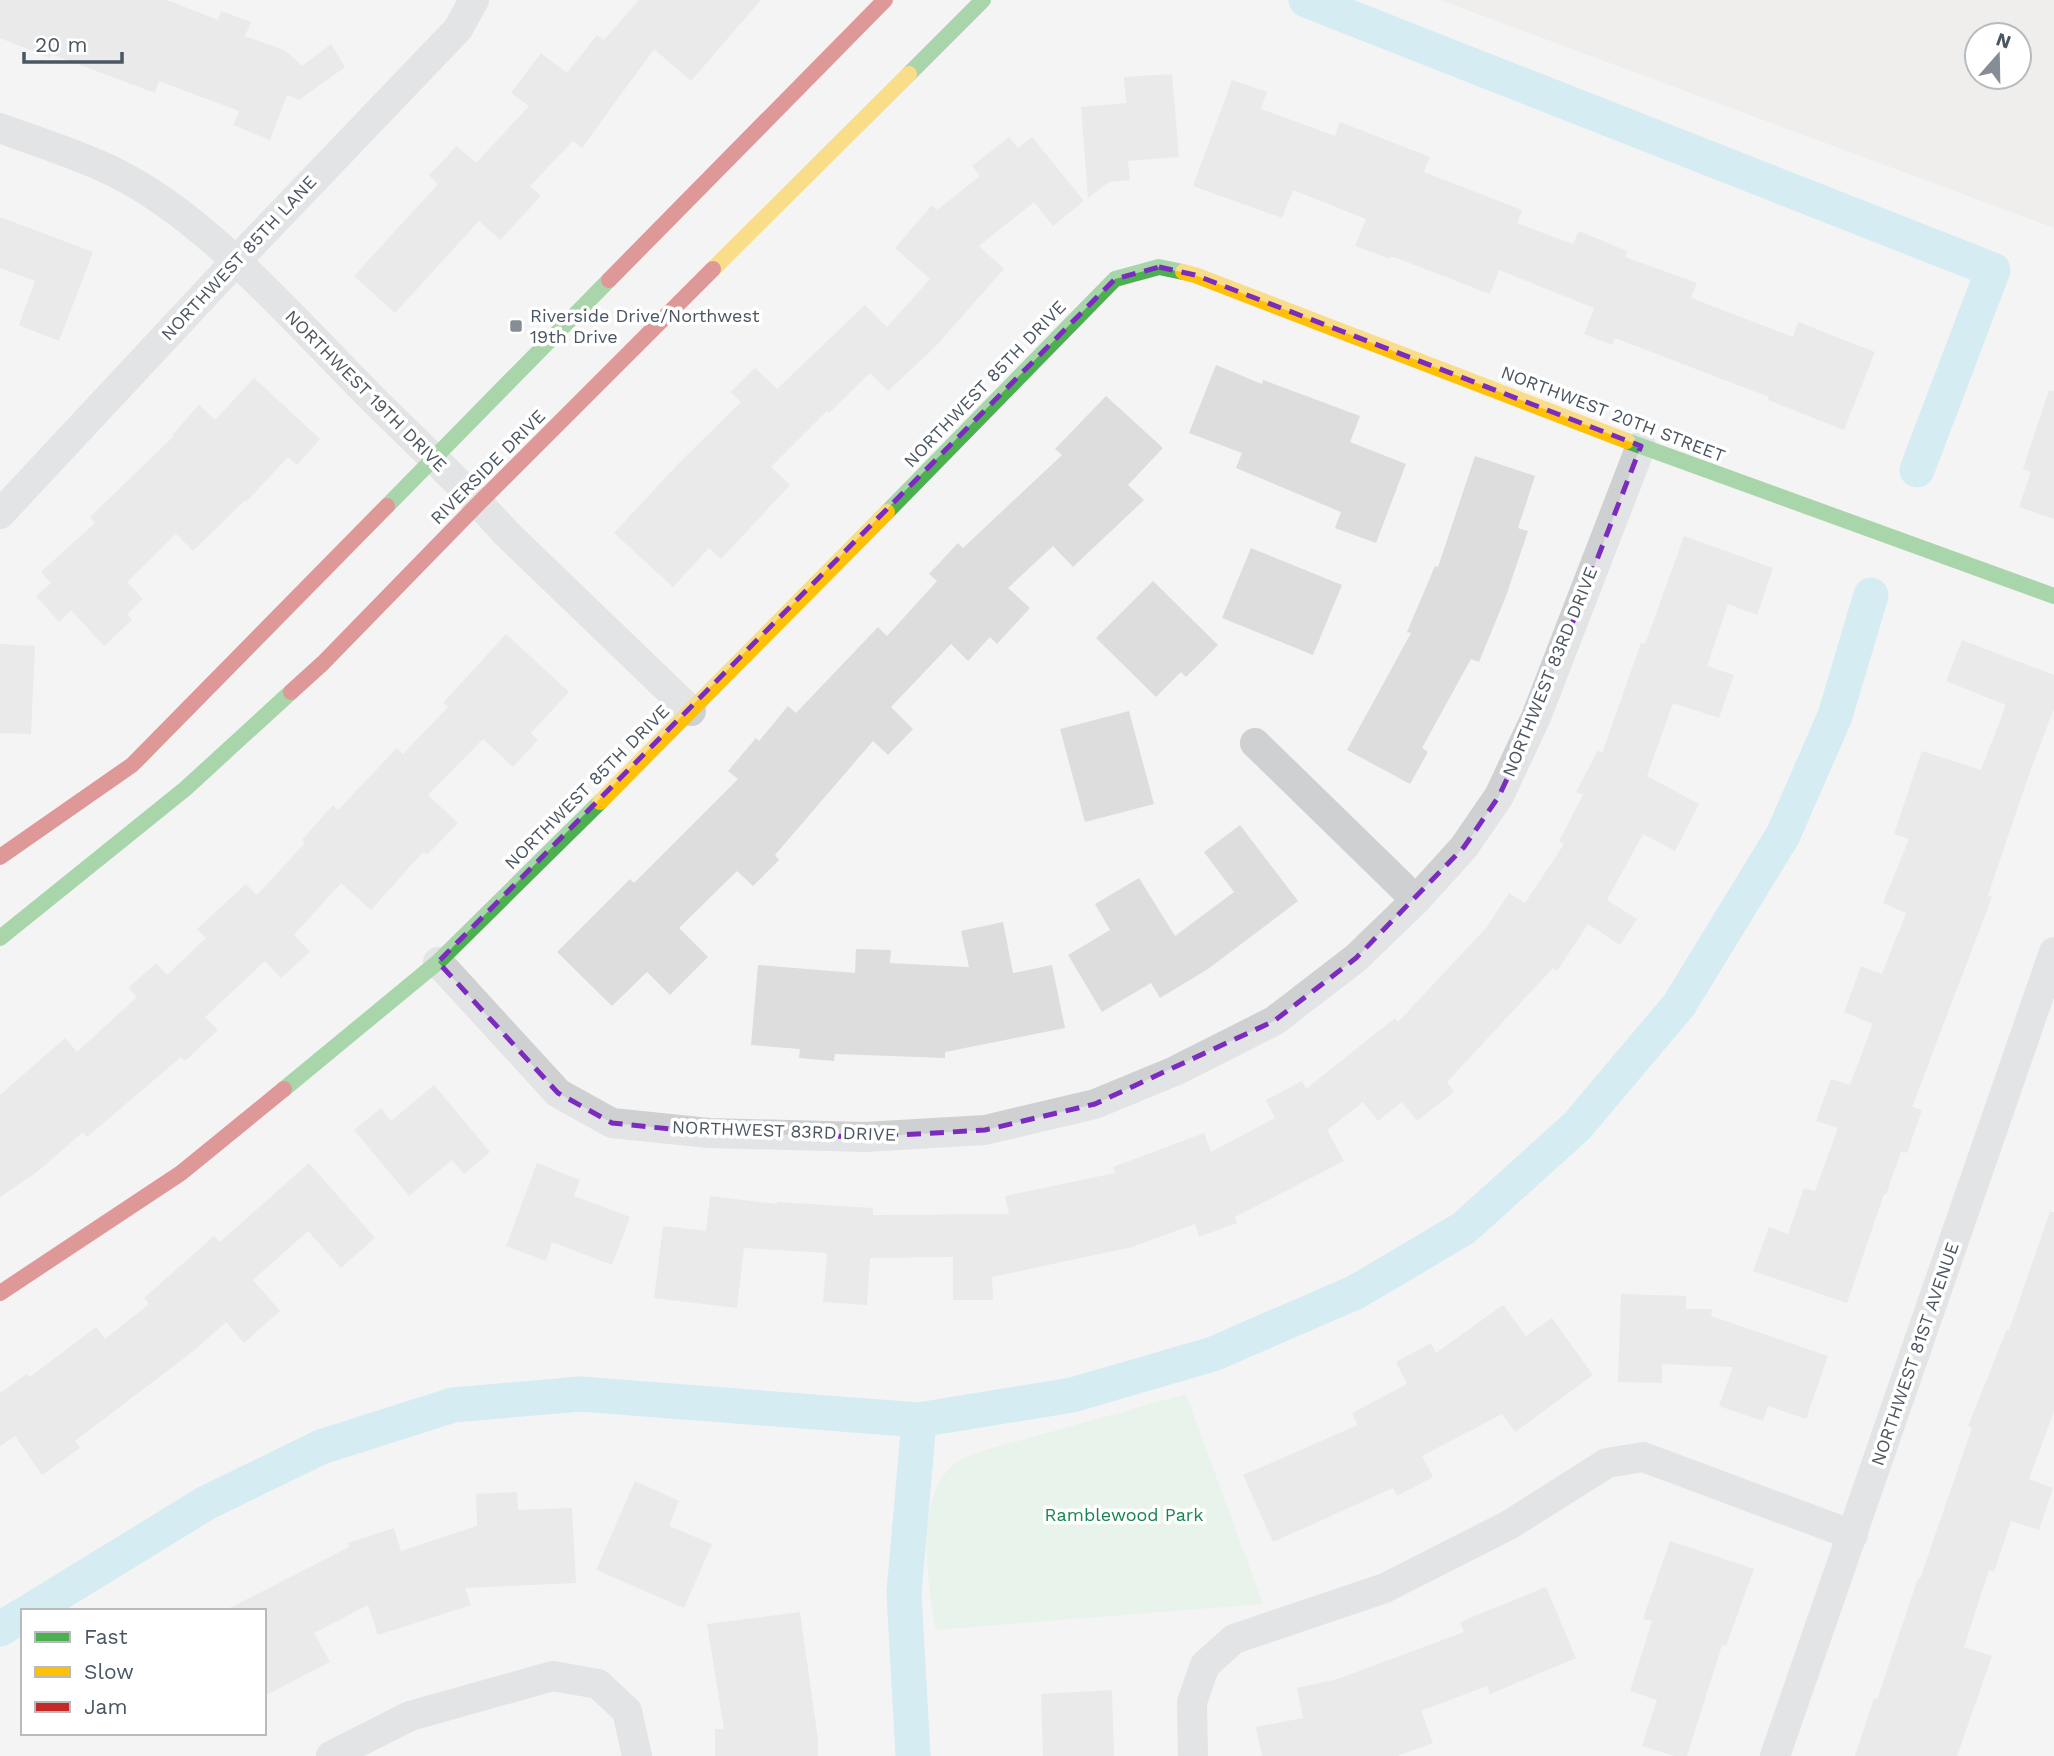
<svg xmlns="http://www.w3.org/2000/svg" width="2054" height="1756" viewBox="0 0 2054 1756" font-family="'Work Sans',sans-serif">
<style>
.commercial{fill:#e8e7e3;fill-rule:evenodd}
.green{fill:#d9f2e3}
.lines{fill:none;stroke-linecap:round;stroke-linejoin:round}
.canal{stroke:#aee2f0;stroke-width:35}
.building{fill:#ddddde}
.street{stroke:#ced0d2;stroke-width:30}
.fast{stroke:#4caf50;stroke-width:16}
.slow{stroke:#ffc107;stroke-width:16}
.jam{stroke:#c62828;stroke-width:16}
.marked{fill:none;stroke:#7b2cbf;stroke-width:5;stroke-dasharray:14 9;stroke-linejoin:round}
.poi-dot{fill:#868d94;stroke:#fff;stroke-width:2.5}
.labels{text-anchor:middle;stroke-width:7;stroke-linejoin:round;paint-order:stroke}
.street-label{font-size:18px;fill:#4a5661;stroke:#fff}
.poi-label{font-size:18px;fill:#4a5661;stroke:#fff;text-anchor:start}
.park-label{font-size:18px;fill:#17864f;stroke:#fff}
</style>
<rect width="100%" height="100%" fill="#f4f4f4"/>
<path class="commercial" d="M 1440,0 L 2054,0 L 2054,228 ZM 1977,35 L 2019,35 L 2019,77 L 1977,77 Z"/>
<path class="green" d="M 1186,1394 L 1263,1604 L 935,1630 C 929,1583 915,1512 946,1472 C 954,1462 966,1457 978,1452 Z"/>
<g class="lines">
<g class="canal">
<path d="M 1306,0 L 1993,270 L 1917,470"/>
<path d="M 30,1611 L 206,1503 L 321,1447 L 453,1405 L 580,1394 L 919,1420 L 1072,1395 L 1213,1354 L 1356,1292 L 1464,1228 L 1577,1126 L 1679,1005 L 1783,835 L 1835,716 L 1871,595"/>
<path d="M 0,1629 L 23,1615"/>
<path d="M 913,1756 L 904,1593 L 919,1420"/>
</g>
</g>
<g class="building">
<path d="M 0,0 L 167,0 L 218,20 L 221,11 L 251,22 L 245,36 L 286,51 L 302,66 L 331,44 L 345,67 L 299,100 L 287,95 L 270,140 L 233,125 L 239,111 L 159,81 L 155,93 L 51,54 L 50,58 L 0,38 Z"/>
<path d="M 639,0 L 761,0 L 691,81 L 654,49 L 582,148 L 573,141 L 530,186 L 541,196 L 500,240 L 479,221 L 395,313 L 354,276 L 438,184 L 429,175 L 457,146 L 476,163 L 529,106 L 511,93 L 541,53 L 567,73 L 597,35 L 604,40 Z"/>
<path d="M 1172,74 L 1179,157 L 1128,161 L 1130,180 L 1109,182 L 1088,198 L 1081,107 L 1126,103 L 1124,77 Z"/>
<path d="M 1232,80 L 1267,92 L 1261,109 L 1335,136 L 1340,122 L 1430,157 L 1424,172 L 1522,210 L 1517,223 L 1573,244 L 1579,231 L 1627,251 L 1625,257 L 1697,283 L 1691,298 L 1793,337 L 1798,322 L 1875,352 L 1844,430 L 1768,400 L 1769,397 L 1615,338 L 1612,345 L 1584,334 L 1594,308 L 1499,270 L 1490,294 L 1391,256 L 1390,259 L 1355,246 L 1366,219 L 1293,190 L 1282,218 L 1193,186 Z"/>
<path d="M 1009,137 L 1018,148 L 1032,137 L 1084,201 L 1053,226 L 1034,202 L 979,246 L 1004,269 L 935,347 L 888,391 L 870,373 L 829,413 L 827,411 L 771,467 L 790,485 L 721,559 L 709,548 L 673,587 L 614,533 L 678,464 L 741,402 L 731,392 L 755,368 L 777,389 L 865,305 L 887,327 L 930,279 L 895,248 L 932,205 L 937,210 L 980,176 L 972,166 Z"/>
<path d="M 0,217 L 93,252 L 59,341 L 19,325 L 35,281 L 0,268 Z"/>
<path d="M 1216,365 L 1262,384 L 1263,380 L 1360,416 L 1350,442 L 1406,464 L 1376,543 L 1335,528 L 1341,512 L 1236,468 L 1242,453 L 1189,433 Z"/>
<path d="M 254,378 L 320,439 L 297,465 L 288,457 L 246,502 L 244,501 L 193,551 L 176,534 L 127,582 L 143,599 L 127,614 L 132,620 L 104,646 L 71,610 L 59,622 L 36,596 L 51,583 L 41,572 L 95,523 L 90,517 L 174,436 L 172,435 L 199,405 L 215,420 Z"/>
<path d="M 2049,390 L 2054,391 L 2054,519 L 2019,507 L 2031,472 L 2023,469 Z"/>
<path d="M 1106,396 L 1163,448 L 1128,485 L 1144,500 L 1073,567 L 1053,546 L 1008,588 L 1030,608 L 997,644 L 990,637 L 968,661 L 951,644 L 891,707 L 913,729 L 888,755 L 873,741 L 775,855 L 779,860 L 753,886 L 737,871 L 679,928 L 708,957 L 670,995 L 647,972 L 612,1006 L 557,952 L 630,879 L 634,883 L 738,779 L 728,771 L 756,738 L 759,741 L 788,706 L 796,713 L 878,627 L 887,636 L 937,581 L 929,574 L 958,543 L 963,548 L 1062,455 L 1055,449 Z"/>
<path d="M 1475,456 L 1535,476 L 1518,528 L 1528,531 L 1506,596 L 1479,662 L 1471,659 L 1422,748 L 1428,752 L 1410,784 L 1347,750 L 1411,633 L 1407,632 L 1435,566 L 1438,567 Z"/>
<path d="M 1684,536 L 1773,568 L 1757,615 L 1728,604 L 1707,666 L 1734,675 L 1719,718 L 1673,703 L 1647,776 L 1699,804 L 1675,851 L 1643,834 L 1607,900 L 1637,919 L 1620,945 L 1588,924 L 1557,971 L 1553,968 L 1447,1082 L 1454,1092 L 1417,1121 L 1402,1102 L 1378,1121 L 1363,1102 L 1327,1130 L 1344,1161 L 1235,1217 L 1237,1223 L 1199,1237 L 1195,1224 L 1132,1247 L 992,1277 L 993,1300 L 953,1300 L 953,1257 L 870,1258 L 867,1305 L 823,1302 L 827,1253 L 744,1248 L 737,1308 L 654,1298 L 663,1226 L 706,1231 L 710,1196 L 777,1204 L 777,1202 L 873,1208 L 873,1215 L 1009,1214 L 1005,1196 L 1115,1173 L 1113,1167 L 1204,1133 L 1211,1152 L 1275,1118 L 1266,1100 L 1302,1081 L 1306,1089 L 1395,1018 L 1398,1022 L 1486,928 L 1509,893 L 1525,903 L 1564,844 L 1559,841 L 1583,795 L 1576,792 L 1598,750 L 1602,753 L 1641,643 L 1645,644 Z"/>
<path d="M 1251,548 L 1342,585 L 1313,655 L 1222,618 Z"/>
<path d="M 1153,581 L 1218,645 L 1186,677 L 1181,672 L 1156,697 L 1096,638 Z"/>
<path d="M 506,634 L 569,692 L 531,733 L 538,740 L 513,767 L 483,739 L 428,795 L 458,823 L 427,855 L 423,852 L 371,910 L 341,883 L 294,935 L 310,952 L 281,978 L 265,961 L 205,1017 L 218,1030 L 185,1061 L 181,1057 L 87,1137 L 83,1132 L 37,1172 L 0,1197 L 0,1095 L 65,1038 L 77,1052 L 137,997 L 128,988 L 156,963 L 167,975 L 206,938 L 197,929 L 246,884 L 257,895 L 305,843 L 302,840 L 333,805 L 338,810 L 397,748 L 403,754 L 448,707 L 443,703 Z"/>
<path d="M 1962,640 L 2054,675 L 2054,709 L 2032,766 L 1988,895 L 1992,897 L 1912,1107 L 1922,1110 L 1907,1153 L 1901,1151 L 1886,1195 L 1884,1194 L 1847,1303 L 1753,1271 L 1769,1227 L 1788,1234 L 1804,1188 L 1815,1191 L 1838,1128 L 1816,1121 L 1831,1079 L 1850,1085 L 1873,1024 L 1844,1012 L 1861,966 L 1882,974 L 1906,913 L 1883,903 L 1909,839 L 1894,834 L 1922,751 L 1981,770 L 2006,705 L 1946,681 Z"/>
<path d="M 0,644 L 35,646 L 31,734 L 0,733 Z"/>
<path d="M 1129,711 L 1154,804 L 1085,822 L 1060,729 Z"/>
<path d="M 1240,825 L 1298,901 L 1208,969 L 1160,998 L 1151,983 L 1102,1012 L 1068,955 L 1110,930 L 1095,904 L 1139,878 L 1175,936 L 1234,892 L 1204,852 Z"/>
<path d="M 1003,922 L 1013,973 L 1052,965 L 1065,1028 L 945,1052 L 945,1058 L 835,1054 L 834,1061 L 799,1058 L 800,1049 L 751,1045 L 758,965 L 855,973 L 856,949 L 891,950 L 890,963 L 969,967 L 961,931 Z"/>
<path d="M 434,1085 L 490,1152 L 464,1174 L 452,1160 L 409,1196 L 354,1130 L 381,1108 L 391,1121 Z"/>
<path d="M 309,1163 L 375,1238 L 341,1268 L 308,1231 L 253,1280 L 280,1311 L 244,1343 L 226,1322 L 196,1349 L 75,1441 L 80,1448 L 42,1475 L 15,1436 L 0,1446 L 0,1393 L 27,1374 L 30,1377 L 96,1327 L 105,1339 L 149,1304 L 144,1298 L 214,1236 L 220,1242 Z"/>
<path d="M 537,1163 L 580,1180 L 574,1196 L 630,1217 L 612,1265 L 552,1242 L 546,1261 L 506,1246 Z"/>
<path d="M 2050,1212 L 2054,1212 L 2054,1411 L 2029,1479 L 2053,1488 L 2039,1530 L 2011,1521 L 1994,1572 L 1989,1570 L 1964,1647 L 1992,1656 L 1957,1756 L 1855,1756 L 1874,1698 L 1877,1700 L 1918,1578 L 1920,1579 L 1972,1428 L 1968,1426 L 2007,1329 L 2009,1330 Z"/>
<path d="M 1621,1294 L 1686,1296 L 1686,1309 L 1712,1309 L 1711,1316 L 1828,1356 L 1806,1419 L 1768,1406 L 1763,1421 L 1719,1406 L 1733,1367 L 1662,1364 L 1662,1383 L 1618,1382 Z"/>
<path d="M 1503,1305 L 1526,1336 L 1552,1318 L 1593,1375 L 1515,1432 L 1502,1414 L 1422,1456 L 1433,1477 L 1397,1496 L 1393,1488 L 1273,1542 L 1243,1475 L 1358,1425 L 1352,1413 L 1407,1384 L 1396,1362 L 1431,1343 L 1436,1353 Z"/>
<path d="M 635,1481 L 679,1501 L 669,1526 L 712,1544 L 684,1608 L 596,1570 Z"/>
<path d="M 517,1492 L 518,1510 L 572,1508 L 576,1583 L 465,1588 L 471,1605 L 378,1635 L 368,1605 L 314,1633 L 330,1662 L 264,1696 L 264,1611 L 224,1611 L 349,1547 L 348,1543 L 394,1528 L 401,1551 L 477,1526 L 476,1494 Z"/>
<path d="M 1670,1541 L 1754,1569 L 1726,1646 L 1722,1645 L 1687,1756 L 1674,1756 L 1642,1746 L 1657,1700 L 1630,1691 L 1652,1621 L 1643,1619 Z"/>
<path d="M 1546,1587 L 1576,1658 L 1490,1694 L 1487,1686 L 1421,1711 L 1433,1743 L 1397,1756 L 1262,1756 L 1256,1727 L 1303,1718 L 1297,1688 L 1338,1679 L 1464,1632 L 1460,1622 Z"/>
<path d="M 800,1612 L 818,1739 L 818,1756 L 715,1756 L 715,1729 L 724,1729 L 707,1624 Z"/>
<path d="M 1112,1690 L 1114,1756 L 1043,1756 L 1041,1694 Z"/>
</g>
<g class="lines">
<g class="street">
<path d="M 0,128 C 37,142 78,154 114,172 C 206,217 291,317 364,390 C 411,438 461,482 506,533 L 691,711"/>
<path d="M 0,514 L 236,261 L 458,29 L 474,0"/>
<path d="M 1255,743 L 1416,900"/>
<path d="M 438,962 L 558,1093 L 612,1123 L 709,1133 L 865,1137 L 985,1130 L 1095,1104 L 1175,1071 L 1274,1021 L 1356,958 L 1416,900 L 1464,847 L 1499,796 L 1536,717 L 1641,446"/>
<path d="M 331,1756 L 410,1716 L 553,1676 L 598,1684 L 627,1711 L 637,1756"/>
<path d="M 1193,1756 L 1192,1702 L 1205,1665 L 1234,1639 L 1385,1588 L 1509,1525 L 1607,1463 L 1643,1457 L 1853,1535"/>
<path d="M 1775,1756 L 2054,952"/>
</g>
<g class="fast">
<path d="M 909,74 L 983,0"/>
<path d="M 1627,441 L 2054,596"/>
<path d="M 387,506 L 609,280"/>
<path d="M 887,512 L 1115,279 L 1159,267 L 1183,272"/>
<path d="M 0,938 L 185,789 L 291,692"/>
<path d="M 284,1089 L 438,962 L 600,802"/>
</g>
<g class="slow">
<path d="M 713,269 L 909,74"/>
<path d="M 1183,272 L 1195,275 L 1627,441"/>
<path d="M 600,802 L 887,512"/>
</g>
<g class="jam">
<path d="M 609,280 L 885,0"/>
<path d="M 291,692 L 323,663 L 479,503 L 713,269"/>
<path d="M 0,857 L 132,765 L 387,506"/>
<path d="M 0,1293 L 181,1173 L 284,1089"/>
</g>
</g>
<path d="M0 0H2054V1756H0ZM 1159,267 L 1195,275 L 1641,446 L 1536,717 L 1499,796 L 1464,847 L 1356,958 L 1274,1021 L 1095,1104 L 985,1130 L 865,1137 L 709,1133 L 612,1123 L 558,1093 L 438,962 L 1115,279 Z" fill="#f4f4f4" fill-opacity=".55" fill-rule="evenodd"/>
<path class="marked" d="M 1159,267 L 1195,275 L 1641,446 L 1536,717 L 1499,796 L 1464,847 L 1356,958 L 1274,1021 L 1095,1104 L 985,1130 L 865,1137 L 709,1133 L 612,1123 L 558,1093 L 438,962 L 1115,279 Z"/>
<rect class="poi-dot" x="509" y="319" width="14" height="14" rx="3.5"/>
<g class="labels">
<g class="street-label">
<text transform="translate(239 258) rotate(-47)" y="6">NORTHWEST 85TH LANE</text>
<text transform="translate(985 384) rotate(-46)" y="6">NORTHWEST 85TH DRIVE</text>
<text transform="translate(366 391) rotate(45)" y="6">NORTHWEST 19TH DRIVE</text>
<text transform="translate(1613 414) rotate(21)" y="6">NORTHWEST 20TH STREET</text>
<text transform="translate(488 467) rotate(-45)" y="6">RIVERSIDE DRIVE</text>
<text transform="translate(1550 672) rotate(-68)" y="6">NORTHWEST 83RD DRIVE</text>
<text transform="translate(587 787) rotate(-45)" y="6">NORTHWEST 85TH DRIVE</text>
<text transform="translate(784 1131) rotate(2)" y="6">NORTHWEST 83RD DRIVE</text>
<text transform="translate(1915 1354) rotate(-71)" y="6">NORTHWEST 81ST AVENUE</text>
</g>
<g class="poi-label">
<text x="530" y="322">Riverside Drive/Northwest<tspan x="530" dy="21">19th Drive</tspan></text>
</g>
<g class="park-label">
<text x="1124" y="1521">Ramblewood Park</text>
</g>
</g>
<rect x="21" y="1609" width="245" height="126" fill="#ffffff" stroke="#b7bbc0" stroke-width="2"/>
<rect x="35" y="1632" width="35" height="10" fill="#4caf50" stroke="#b7bbc0" stroke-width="2"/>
<text x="84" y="1644" font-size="21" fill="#4a5661">Fast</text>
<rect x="35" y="1667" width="35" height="10" fill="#ffc107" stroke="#b7bbc0" stroke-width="2"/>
<text x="84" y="1679" font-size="21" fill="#4a5661">Slow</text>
<rect x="35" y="1702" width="35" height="10" fill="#c62828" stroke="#b7bbc0" stroke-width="2"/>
<text x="84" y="1714" font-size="21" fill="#4a5661">Jam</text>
<g transform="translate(1998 56) rotate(20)"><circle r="33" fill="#ffffff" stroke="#b7bbc0" stroke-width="2"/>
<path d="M0-5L12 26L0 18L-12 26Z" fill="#868d94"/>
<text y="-10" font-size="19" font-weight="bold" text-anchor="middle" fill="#4a5661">N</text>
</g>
<path d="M24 52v10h98v-10" fill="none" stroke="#4a5661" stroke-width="3.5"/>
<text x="35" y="52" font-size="21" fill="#4a5661" stroke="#ffffff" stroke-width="5" paint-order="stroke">20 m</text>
</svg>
